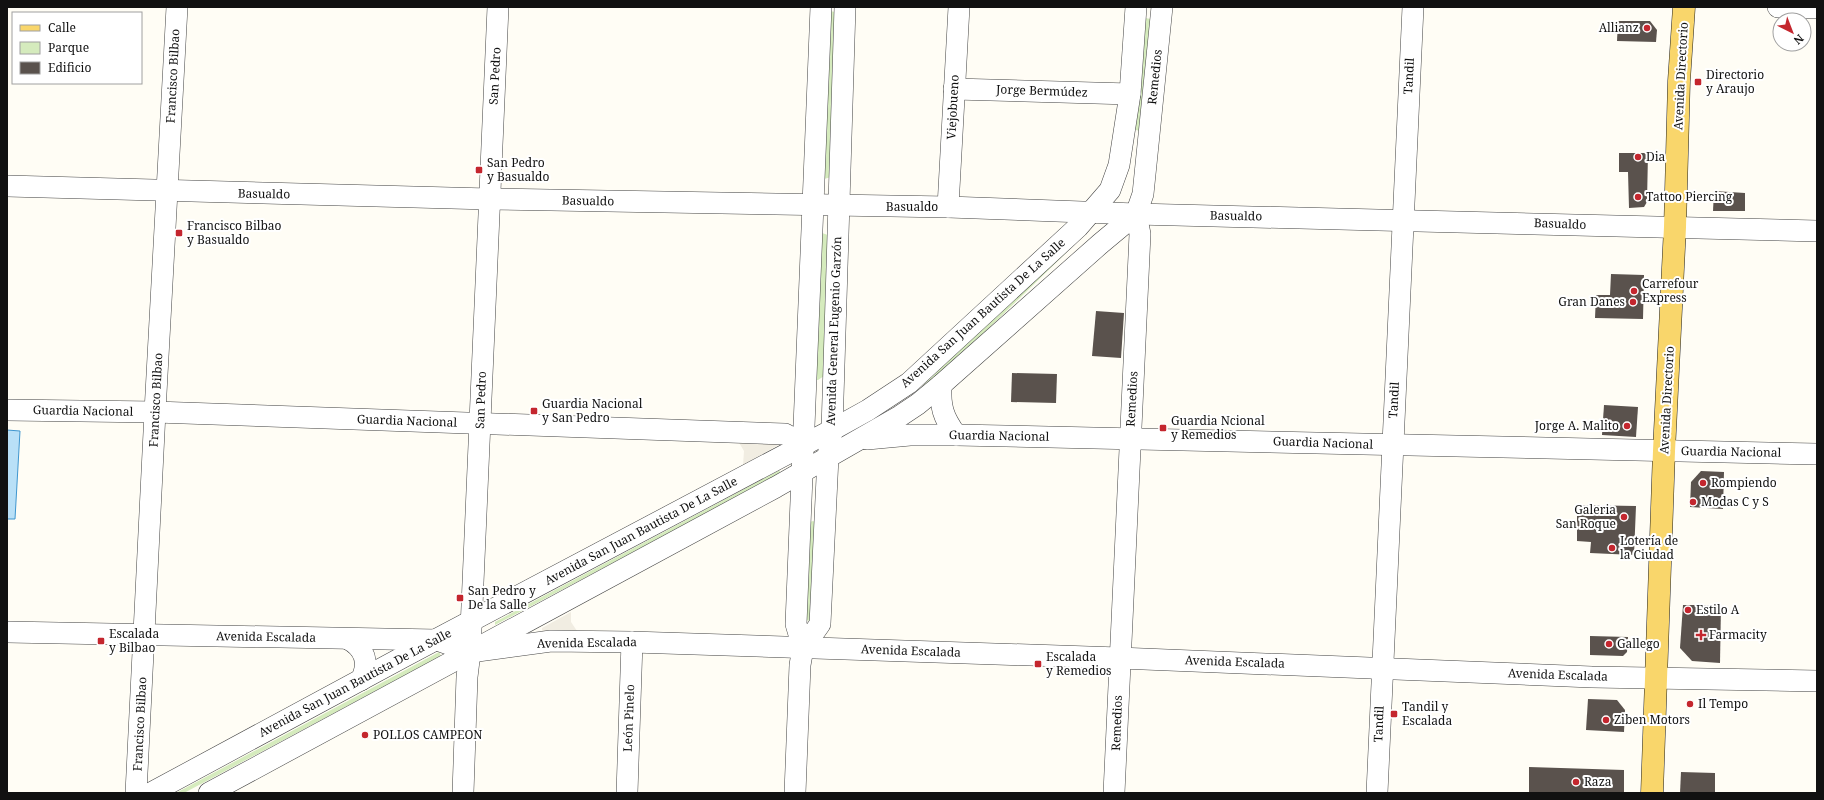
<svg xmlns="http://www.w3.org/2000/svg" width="1824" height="800" viewBox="0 0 1824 800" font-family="'Noto Serif',serif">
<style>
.green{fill:#d5ebbd}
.plaza{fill:#f1ede2}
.water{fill:#b9e0f7;stroke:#3f96cf}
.building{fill:#5a524d}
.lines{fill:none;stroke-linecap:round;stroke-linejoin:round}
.minor-casing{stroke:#444;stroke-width:22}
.major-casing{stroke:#222;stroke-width:23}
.minor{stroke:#fff;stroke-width:21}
.major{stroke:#f9d66b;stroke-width:22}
.poi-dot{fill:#c4262e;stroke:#fff;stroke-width:1.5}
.labels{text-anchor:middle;stroke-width:4;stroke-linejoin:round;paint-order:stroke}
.poi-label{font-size:12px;fill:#111;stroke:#fff;text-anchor:start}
.street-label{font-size:12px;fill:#111;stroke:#fff}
</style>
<rect width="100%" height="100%" fill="#fffdf5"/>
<g class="green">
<path d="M 830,11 L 835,12 L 831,177 L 824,179 Z"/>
<path d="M 1145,18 L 1151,19 L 1139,131 L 1134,129 Z"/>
<path d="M 822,233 L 828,235 L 824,376 L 818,380 L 816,380 Z"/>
<path d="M 1064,249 L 1067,250 L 1067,252 L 915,400 L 910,398 Z"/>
<path d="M 780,470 L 779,475 L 495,625 L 495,622 Z"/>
<path d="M 813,521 L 815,522 L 810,621 L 806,620 L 810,522 Z"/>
<path d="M 439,652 L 441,656 L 184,793 L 176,793 Z"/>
</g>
<g class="plaza">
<path d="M 738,441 L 780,442 L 778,445 L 743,465 L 744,451 Z"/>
<path d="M 571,612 L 571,622 L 577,631 L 542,631 L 542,628 Z"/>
</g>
<path class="water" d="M 7,430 L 20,431 L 15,519 L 7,519 Z"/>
<g class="building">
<path d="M 1618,21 L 1650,21 L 1657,30 L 1656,42 L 1617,41 Z"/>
<path d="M 1619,153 L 1648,153 L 1647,202 L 1644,207 L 1629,208 L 1628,172 L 1619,172 Z"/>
<path d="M 1714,191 L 1745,193 L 1745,211 L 1713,211 Z"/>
<path d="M 1611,274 L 1644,275 L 1643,319 L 1595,318 L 1596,295 L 1610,295 Z"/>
<path d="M 1096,311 L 1124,313 L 1121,358 L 1092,356 Z"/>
<path d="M 1012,373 L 1057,374 L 1056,403 L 1011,402 Z"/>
<path d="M 1604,405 L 1638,407 L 1636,437 L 1602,435 Z"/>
<path d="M 1701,471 L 1724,472 L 1723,509 L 1690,507 L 1691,482 Z"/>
<path d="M 1577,505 L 1636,506 L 1634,555 L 1590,553 L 1591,542 L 1577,541 Z"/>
<path d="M 1683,605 L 1721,605 L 1720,663 L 1692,661 L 1680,648 Z"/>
<path d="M 1590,636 L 1628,637 L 1627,652 L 1623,656 L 1590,655 Z"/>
<path d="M 1588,699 L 1617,700 L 1625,710 L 1624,732 L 1586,730 Z"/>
<path d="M 1529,767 L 1624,770 L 1624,793 L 1529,793 Z"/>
<path d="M 1681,772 L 1715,773 L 1715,793 L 1680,793 Z"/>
</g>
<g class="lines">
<defs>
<g id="minor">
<path d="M 1778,7 L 1817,8"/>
<path d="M 954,89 L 1130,94"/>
<path d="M 7,186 L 489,199 L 948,207 L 1136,214 L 1817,231"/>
<path d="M 948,207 L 959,7"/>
<path d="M 941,385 C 940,407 943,417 956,435"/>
<path d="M 7,410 L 155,412 L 785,434 L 804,444"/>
<path d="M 867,439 L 910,435 L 956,435 L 1817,454"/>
<path d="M 7,632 L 437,640 L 470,652 L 551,641 L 632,642 L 1119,658 L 1592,677 L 1817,681"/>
<path d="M 348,639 C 365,648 370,663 361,680"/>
<path d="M 803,648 L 820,624 L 828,457 L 832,430 L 845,7"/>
<path d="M 136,793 L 155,412 L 177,7"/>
<path d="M 151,793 L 405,656 L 832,430 L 868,410 L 909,383 L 1078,227 L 1110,190 L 1119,165 L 1130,94 L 1136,7"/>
<path d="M 209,793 L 776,487 L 900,416 L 918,404 L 941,385 L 1100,244 L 1136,214"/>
<path d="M 463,793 L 467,677 L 470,652 L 498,7"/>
<path d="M 627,793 L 632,642"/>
<path d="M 795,793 L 800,665 L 803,648 L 796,624 L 821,7"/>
<path d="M 1114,793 L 1140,234 L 1136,214 L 1143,194 L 1162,7"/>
<path d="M 1377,793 L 1413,7"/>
</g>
<path id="major" d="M 1652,793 L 1664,451 L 1675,227 L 1679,81 L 1684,7"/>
</defs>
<use href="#minor" class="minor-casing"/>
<use href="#major" class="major-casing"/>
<use href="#minor" class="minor"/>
<use href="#major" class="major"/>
</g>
<g class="poi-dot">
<circle cx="1647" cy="28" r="4"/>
<rect x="1694" y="78" width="8" height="8" rx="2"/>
<circle cx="1638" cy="157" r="4"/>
<rect x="475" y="166" width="8" height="8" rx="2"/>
<circle cx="1638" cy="197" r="4"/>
<rect x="175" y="229" width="8" height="8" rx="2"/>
<circle cx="1634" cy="291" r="4"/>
<circle cx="1633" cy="302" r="4"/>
<rect x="530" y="407" width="8" height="8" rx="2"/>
<circle cx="1627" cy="426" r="4"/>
<rect x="1159" y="424" width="8" height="8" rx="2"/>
<circle cx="1703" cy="483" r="4"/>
<circle cx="1693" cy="502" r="4"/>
<circle cx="1624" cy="517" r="4"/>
<circle cx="1612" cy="548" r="4"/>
<rect x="456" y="594" width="8" height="8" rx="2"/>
<circle cx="1688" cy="610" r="4"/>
<path d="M1699 629h4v4h4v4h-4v4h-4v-4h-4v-4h4z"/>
<rect x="97" y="637" width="8" height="8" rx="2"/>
<circle cx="1609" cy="644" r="4"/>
<rect x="1034" y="660" width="8" height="8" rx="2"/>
<circle cx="1690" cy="704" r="4"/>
<rect x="1390" y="710" width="8" height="8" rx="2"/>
<circle cx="1606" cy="720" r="4"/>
<circle cx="365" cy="735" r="4"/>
<circle cx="1576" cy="782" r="4"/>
</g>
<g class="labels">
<g class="poi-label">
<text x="1639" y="32" text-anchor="end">Allianz</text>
<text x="1706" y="79">Directorio<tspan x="1706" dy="14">y Araujo</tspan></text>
<text x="1646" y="161">Dia</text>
<text x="487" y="167">San Pedro<tspan x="487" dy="14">y Basualdo</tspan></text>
<text x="1646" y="201">Tattoo Piercing</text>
<text x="187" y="230">Francisco Bilbao<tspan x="187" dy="14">y Basualdo</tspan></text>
<text x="1642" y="288">Carrefour<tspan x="1642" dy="14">Express</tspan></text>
<text x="1625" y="306" text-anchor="end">Gran Danes</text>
<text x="542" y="408">Guardia Nacional<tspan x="542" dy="14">y San Pedro</tspan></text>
<text x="1171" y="425">Guardia Ncional<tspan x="1171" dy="14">y Remedios</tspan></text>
<text x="1619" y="430" text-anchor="end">Jorge A. Malito</text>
<text x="1711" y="487">Rompiendo</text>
<text x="1701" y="506">Modas C y S</text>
<text x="1616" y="514" text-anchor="end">Galeria<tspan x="1616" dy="14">San Roque</tspan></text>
<text x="1620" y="545">Lotería de<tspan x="1620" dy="14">la Ciudad</tspan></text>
<text x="468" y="595">San Pedro y<tspan x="468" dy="14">De la Salle</tspan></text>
<text x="1696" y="614">Estilo A</text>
<text x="109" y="638">Escalada<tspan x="109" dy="14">y Bilbao</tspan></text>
<text x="1709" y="639">Farmacity</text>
<text x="1617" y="648">Gallego</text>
<text x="1046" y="661">Escalada<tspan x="1046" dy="14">y Remedios</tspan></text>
<text x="1698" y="708">Il Tempo</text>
<text x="1402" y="711">Tandil y<tspan x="1402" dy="14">Escalada</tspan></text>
<text x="1614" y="724">Ziben Motors</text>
<text x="373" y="739">POLLOS CAMPEON</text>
<text x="1584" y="786">Raza</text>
</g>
<g class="street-label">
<text transform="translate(173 76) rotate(-87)" y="4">Francisco Bilbao</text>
<text transform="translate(495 76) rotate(-87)" y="4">San Pedro</text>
<text transform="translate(1409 76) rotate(-87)" y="4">Tandil</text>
<text transform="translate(1681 76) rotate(-87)" y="4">Avenida Directorio</text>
<text transform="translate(1155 77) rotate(-84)" y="4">Remedios</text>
<text transform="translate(1042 91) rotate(2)" y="4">Jorge Bermúdez</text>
<text transform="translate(953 107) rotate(-87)" y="4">Viejobueno</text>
<text transform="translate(264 194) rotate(1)" y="4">Basualdo</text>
<text transform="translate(588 201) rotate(1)" y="4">Basualdo</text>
<text x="912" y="211">Basualdo</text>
<text transform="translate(1236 216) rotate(1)" y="4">Basualdo</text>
<text transform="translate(1560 224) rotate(2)" y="4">Basualdo</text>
<text transform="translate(983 313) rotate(-42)" y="4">Avenida San Juan Bautista De La Salle</text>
<text transform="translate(834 331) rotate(-88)" y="4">Avenida General Eugenio Garzón</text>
<text transform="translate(1132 399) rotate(-87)" y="4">Remedios</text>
<text transform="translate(156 400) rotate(-87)" y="4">Francisco Bilbao</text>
<text transform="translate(481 400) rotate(-88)" y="4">San Pedro</text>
<text transform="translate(1394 400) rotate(-87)" y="4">Tandil</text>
<text transform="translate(1667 400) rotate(-87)" y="4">Avenida Directorio</text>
<text transform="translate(83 411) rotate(1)" y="4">Guardia Nacional</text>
<text transform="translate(407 421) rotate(2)" y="4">Guardia Nacional</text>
<text transform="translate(999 436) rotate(1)" y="4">Guardia Nacional</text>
<text transform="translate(1323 443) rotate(2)" y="4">Guardia Nacional</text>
<text transform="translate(1731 452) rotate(1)" y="4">Guardia Nacional</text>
<text transform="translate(641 531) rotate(-28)" y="4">Avenida San Juan Bautista De La Salle</text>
<text transform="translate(266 637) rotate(1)" y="4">Avenida Escalada</text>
<text transform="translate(587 643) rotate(-1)" y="4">Avenida Escalada</text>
<text transform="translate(911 651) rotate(2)" y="4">Avenida Escalada</text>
<text transform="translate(1235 662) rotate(2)" y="4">Avenida Escalada</text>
<text transform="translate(1558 675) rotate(2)" y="4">Avenida Escalada</text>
<text transform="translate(355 683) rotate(-28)" y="4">Avenida San Juan Bautista De La Salle</text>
<text transform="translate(629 718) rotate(-88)" y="4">León Pinelo</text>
<text transform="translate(1117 723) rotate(-88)" y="4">Remedios</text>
<text transform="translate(140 724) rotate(-87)" y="4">Francisco Bilbao</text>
<text transform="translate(1379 724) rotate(-88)" y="4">Tandil</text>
</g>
</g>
<rect width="1824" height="800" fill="none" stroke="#111111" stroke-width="16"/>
<rect x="12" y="12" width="130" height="72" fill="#ffffff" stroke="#a0a0a0"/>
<rect x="20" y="25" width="20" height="6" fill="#f9d66b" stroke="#a0a0a0"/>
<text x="48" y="32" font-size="12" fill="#111111">Calle</text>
<rect x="20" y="42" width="20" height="12" fill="#d5ebbd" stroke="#a0a0a0"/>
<text x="48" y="52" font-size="12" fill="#111111">Parque</text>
<rect x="20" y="62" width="20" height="12" fill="#5a524d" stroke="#a0a0a0"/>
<text x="48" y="72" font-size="12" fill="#111111">Edificio</text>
<g transform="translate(1792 32) rotate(138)"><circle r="19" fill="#ffffff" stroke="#a0a0a0"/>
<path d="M0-3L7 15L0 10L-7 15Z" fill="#c4262e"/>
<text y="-6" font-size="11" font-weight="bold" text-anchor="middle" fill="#111111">N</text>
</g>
</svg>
